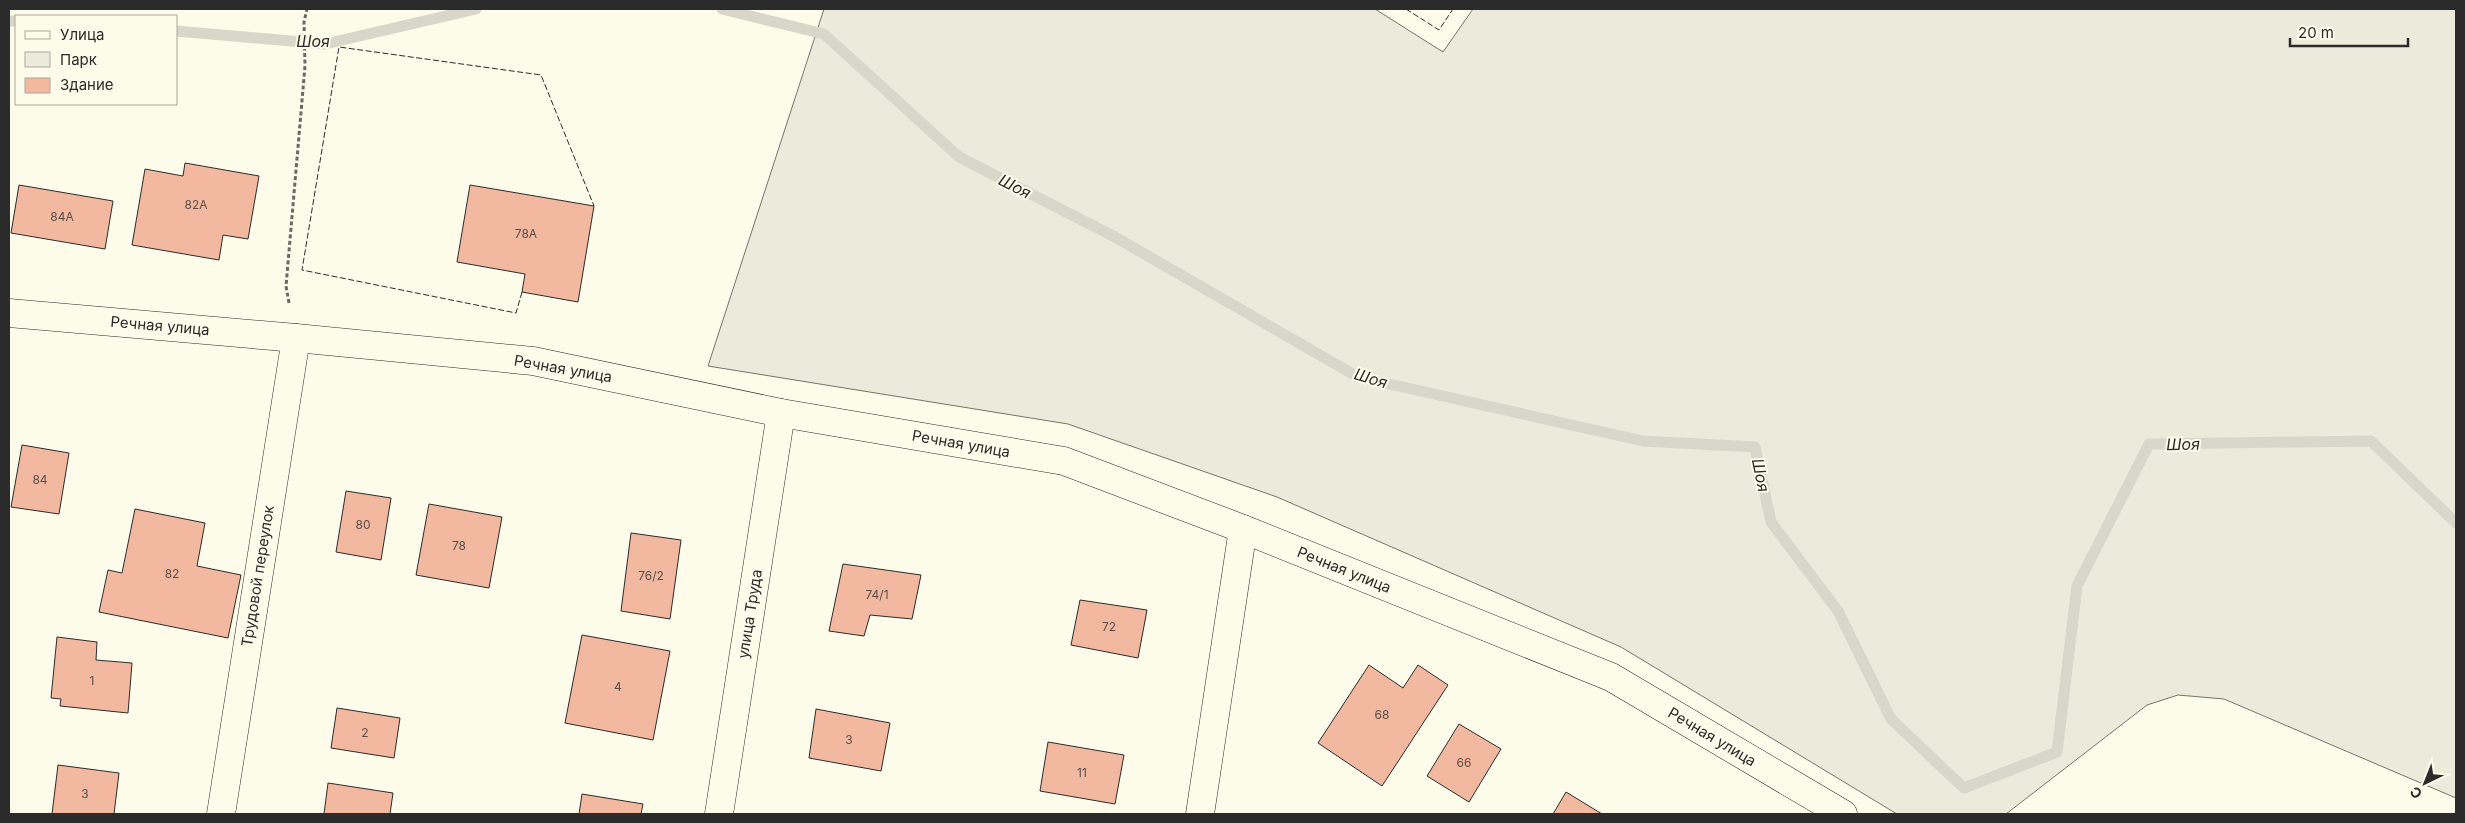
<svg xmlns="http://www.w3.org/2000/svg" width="2465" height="823" viewBox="0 0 2465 823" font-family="Inter,sans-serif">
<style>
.green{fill:#ecebdb;stroke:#74746e}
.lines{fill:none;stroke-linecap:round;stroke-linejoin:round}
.stream{stroke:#d8d7c9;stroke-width:11}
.building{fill:#f2b8a0;stroke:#2b2b2b}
.minor-casing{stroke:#2b2b2b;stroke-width:29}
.path{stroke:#6a6964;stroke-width:3;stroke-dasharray:4 2.5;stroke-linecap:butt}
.minor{stroke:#fdfbea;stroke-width:28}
.fence{stroke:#2b2b2b;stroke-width:1;stroke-dasharray:6 2.5;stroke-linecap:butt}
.labels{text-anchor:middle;stroke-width:4;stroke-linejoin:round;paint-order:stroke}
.number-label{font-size:12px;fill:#5d4e48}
.street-label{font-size:15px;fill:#2b2b2b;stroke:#fdfbea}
.water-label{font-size:16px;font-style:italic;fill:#2b2b2b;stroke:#fdfbea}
</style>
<rect width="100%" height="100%" fill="#fdfbea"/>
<path class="green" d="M 824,9 L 1375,9 L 1443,52 L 1473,9 L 2456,9 L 2456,798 L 2224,699 L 2178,695 L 2147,705 L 2006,814 L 1897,814 L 1621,647 L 1277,497 L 1068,424 L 708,366 Z"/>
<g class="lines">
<g class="stream">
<path d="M 722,9 L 824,34 L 959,157 L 1115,237 L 1358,377 L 1643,441 L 1755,447 L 1771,522 L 1838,611 L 1891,719 L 1964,788 L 2057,752 L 2077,586 L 2149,444 L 2371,441 L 2456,523"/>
<path d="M 9,21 L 16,21"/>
<path d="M 176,31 L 325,44 L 476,9"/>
</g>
</g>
<g class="building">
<path d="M 185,163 L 259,176 L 248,239 L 223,235 L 219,260 L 132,245 L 145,169 L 183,176 Z"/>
<path d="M 19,185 L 113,201 L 105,249 L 11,233 Z"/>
<path d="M 470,185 L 594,206 L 578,302 L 522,292 L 525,274 L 457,262 Z"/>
<path d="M 22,445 L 69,453 L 59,514 L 11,507 Z"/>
<path d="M 346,491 L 391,498 L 381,560 L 336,552 Z"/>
<path d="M 429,504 L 502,517 L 489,588 L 416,575 Z"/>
<path d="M 135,509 L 205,523 L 197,566 L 241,575 L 228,638 L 99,612 L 108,570 L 122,573 Z"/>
<path d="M 631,533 L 681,540 L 670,619 L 621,611 Z"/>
<path d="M 843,564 L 921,575 L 912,619 L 870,615 L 864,636 L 829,631 Z"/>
<path d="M 1080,600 L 1147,610 L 1138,658 L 1071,645 Z"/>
<path d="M 582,635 L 670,651 L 653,740 L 565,723 Z"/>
<path d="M 57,637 L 97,642 L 96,660 L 132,663 L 128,713 L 60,706 L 61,699 L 51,698 Z"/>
<path d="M 1369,665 L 1403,688 L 1418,665 L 1448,685 L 1382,786 L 1318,743 Z"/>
<path d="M 337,708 L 400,718 L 394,758 L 331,748 Z"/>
<path d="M 816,709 L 890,723 L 881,771 L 809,758 Z"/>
<path d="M 1459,724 L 1501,749 L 1469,802 L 1427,776 Z"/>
<path d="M 1048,742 L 1124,755 L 1115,804 L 1040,791 Z"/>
<path d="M 58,765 L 119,773 L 114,814 L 52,814 Z"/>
<path d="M 328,783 L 393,793 L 390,814 L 324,814 Z"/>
<path d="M 1566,792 L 1602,814 L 1553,814 Z"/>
<path d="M 582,794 L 643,804 L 641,814 L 579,814 Z"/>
</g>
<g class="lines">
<defs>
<g id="minor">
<path d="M 9,313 L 296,338 L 533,361 L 781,413 L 1064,461 L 1243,529 L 1611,677 L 1843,814"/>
<path d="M 221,814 L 296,338"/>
<path d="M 719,814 L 781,413"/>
<path d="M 1200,814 L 1243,529"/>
</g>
</defs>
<use href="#minor" class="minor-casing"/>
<path class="path" d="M 289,303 L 286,286 L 305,66 L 304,22 L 307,9"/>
<use href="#minor" class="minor"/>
<g class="fence">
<path d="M 1406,9 L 1439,30 L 1453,9"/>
<path d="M 522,292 L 516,313 L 302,270 L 339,47 L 541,75 L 594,206"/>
</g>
</g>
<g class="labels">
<g class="number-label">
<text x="196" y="209">82А</text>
<text x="62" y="221">84А</text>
<text x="526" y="238">78А</text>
<text x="40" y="484">84</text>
<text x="363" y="529">80</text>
<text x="459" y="550">78</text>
<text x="172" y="578">82</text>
<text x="651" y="580">76/2</text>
<text x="877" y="599">74/1</text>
<text x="1109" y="631">72</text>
<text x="92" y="685">1</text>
<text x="618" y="691">4</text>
<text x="1382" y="719">68</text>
<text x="365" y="737">2</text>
<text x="849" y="744">3</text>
<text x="1464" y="767">66</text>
<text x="1082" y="777">11</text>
<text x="85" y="798">3</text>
</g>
<g class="street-label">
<text transform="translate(160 326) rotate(5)" y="5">Речная улица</text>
<text transform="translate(563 369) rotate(10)" y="5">Речная улица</text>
<text transform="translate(961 444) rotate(10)" y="5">Речная улица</text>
<text transform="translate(1344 570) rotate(22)" y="5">Речная улица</text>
<text transform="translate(258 576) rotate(-81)" y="5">Трудовой переулок</text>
<text transform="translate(750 614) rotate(-81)" y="5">улица Труда</text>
<text transform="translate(1712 737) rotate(31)" y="5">Речная улица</text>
</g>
<g class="water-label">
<text x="313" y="47">Шоя</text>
<text transform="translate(1015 186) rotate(27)" y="6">Шоя</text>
<text transform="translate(1371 378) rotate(17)" y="6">Шоя</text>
<text transform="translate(2183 444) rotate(-1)" y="6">Шоя</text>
<text transform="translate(1761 475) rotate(78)" y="6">Шоя</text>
</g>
</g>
<rect width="2465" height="823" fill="none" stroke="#2b2b2b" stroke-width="20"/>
<rect x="15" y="15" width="162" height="90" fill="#fdfbea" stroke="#a9a89e"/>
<rect x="25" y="31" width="25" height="8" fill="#fdfbea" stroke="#a9a89e"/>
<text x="60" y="40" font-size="15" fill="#2b2b2b">Улица</text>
<rect x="25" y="52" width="25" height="15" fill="#ecebdb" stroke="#a9a89e"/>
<text x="60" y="65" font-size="15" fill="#2b2b2b">Парк</text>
<rect x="25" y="78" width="25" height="15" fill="#f2b8a0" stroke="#a9a89e"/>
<text x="60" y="90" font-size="15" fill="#2b2b2b">Здание</text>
<g transform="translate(2425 783) rotate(223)" stroke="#fdfbea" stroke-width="4" paint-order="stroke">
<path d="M0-4L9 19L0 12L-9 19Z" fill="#2b2b2b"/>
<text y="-8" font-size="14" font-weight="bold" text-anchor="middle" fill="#2b2b2b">С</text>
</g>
<path d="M2290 38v8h118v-8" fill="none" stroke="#2b2b2b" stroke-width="2.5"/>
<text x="2298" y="38" font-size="15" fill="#2b2b2b" stroke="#fdfbea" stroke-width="4" paint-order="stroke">20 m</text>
</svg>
